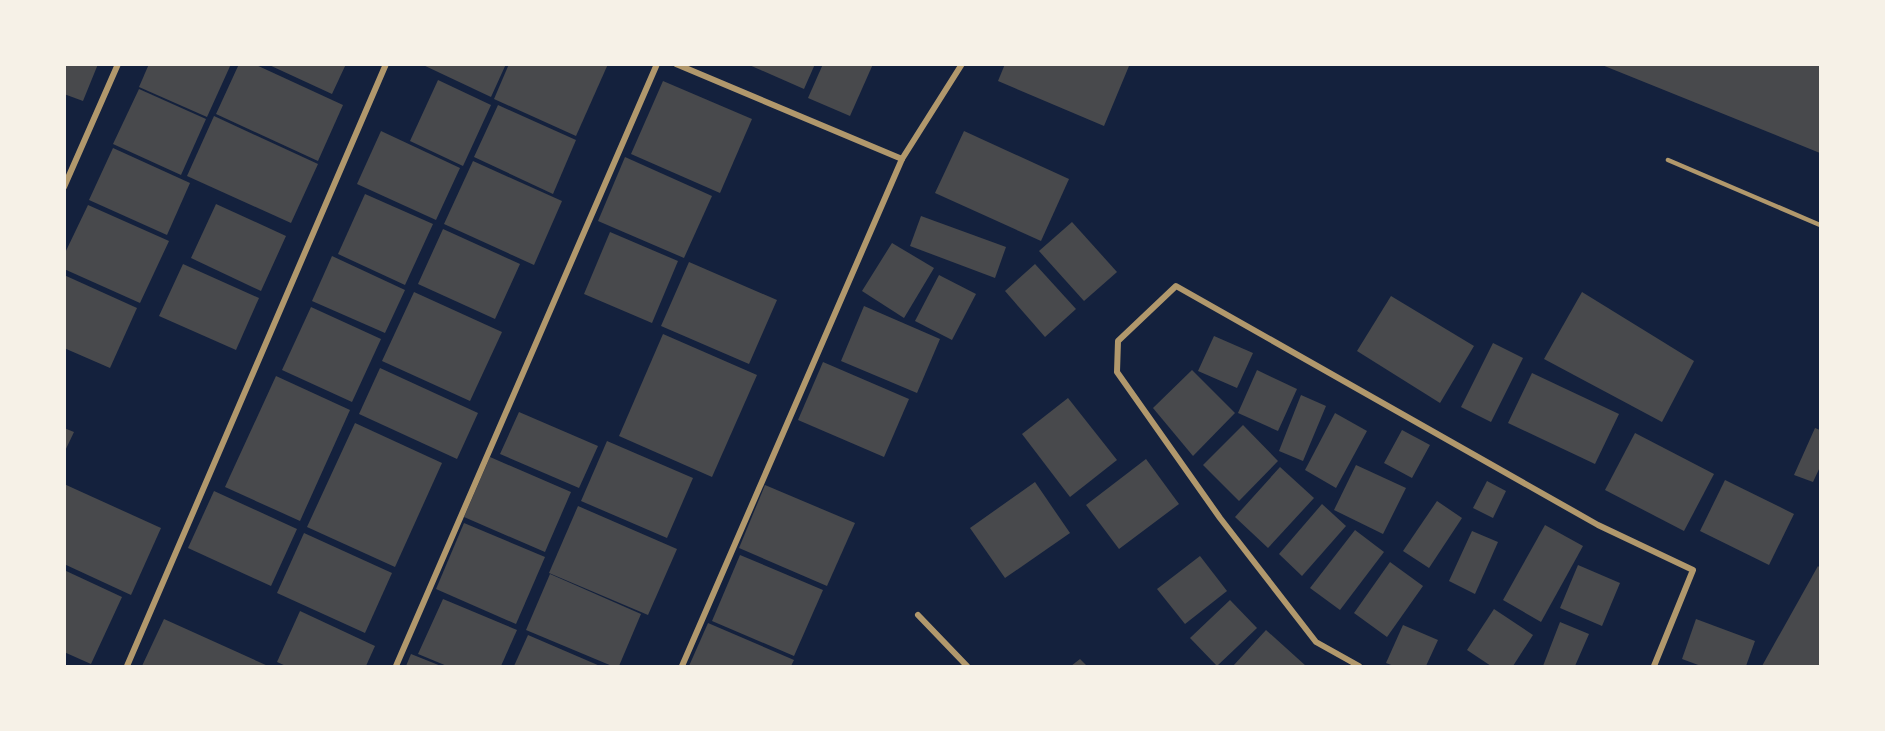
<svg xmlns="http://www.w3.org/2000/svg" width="1885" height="731" viewBox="0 0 1885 731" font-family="Lato,sans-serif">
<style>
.building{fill:#48494c}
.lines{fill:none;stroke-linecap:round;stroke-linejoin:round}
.service{stroke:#b1986c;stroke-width:4.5}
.minor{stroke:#b1986c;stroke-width:6}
</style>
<rect width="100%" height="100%" fill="#14213d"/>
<g class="building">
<path d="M 64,64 L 98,64 L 83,101 L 64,94 Z"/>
<path d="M 149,64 L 231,64 L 207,117 L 139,87 Z"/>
<path d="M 239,64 L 254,64 L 343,105 L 318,161 L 216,114 Z"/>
<path d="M 267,64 L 346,64 L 332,94 Z"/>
<path d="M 421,64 L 506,64 L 491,97 Z"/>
<path d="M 509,64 L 608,64 L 576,136 L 494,99 Z"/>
<path d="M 747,64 L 815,64 L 804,89 Z"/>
<path d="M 823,64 L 873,64 L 850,116 L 808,98 Z"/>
<path d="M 1005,64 L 1126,64 L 1129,66 L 1104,126 L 998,81 Z"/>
<path d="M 1602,64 L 1820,64 L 1820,153 L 1602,65 Z"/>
<path d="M 438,80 L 491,105 L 463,166 L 410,141 Z"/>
<path d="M 663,81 L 752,119 L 720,193 L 631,154 Z"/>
<path d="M 139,89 L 206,119 L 181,175 L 113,144 Z"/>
<path d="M 498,105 L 576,140 L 553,194 L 474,157 Z"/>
<path d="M 214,116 L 318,164 L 291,223 L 187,176 Z"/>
<path d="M 381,131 L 460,168 L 436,220 L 357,184 Z"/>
<path d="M 964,131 L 1069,179 L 1041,241 L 935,193 Z"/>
<path d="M 113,148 L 190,183 L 167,235 L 89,200 Z"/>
<path d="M 625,157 L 712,196 L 684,258 L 598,221 Z"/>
<path d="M 473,161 L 562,201 L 534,265 L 444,224 Z"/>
<path d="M 365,194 L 433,224 L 405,285 L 338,254 Z"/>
<path d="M 216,204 L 286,236 L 261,291 L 191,258 Z"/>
<path d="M 88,205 L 169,241 L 140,303 L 64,269 L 64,255 Z"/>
<path d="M 921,216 L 1006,247 L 995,278 L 910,246 Z"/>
<path d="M 1072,222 L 1117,272 L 1084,301 L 1039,251 Z"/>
<path d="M 443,229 L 520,264 L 495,319 L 418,284 Z"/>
<path d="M 610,232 L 678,261 L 652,323 L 584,294 Z"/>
<path d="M 892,243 L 934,268 L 904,318 L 862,291 Z"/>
<path d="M 332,256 L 405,290 L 385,333 L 312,301 Z"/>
<path d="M 689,262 L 777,300 L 749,364 L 661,326 Z"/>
<path d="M 183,264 L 259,298 L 236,350 L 159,316 Z"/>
<path d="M 1035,264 L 1076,309 L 1045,337 L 1005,291 Z"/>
<path d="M 64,275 L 137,308 L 110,368 L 64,348 Z"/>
<path d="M 939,275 L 976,294 L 952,340 L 915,321 Z"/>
<path d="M 414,292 L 502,332 L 470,401 L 382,361 Z"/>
<path d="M 1582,292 L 1694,361 L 1662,422 L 1544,359 Z"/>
<path d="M 1391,296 L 1474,346 L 1440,403 L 1357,351 Z"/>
<path d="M 864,306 L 940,339 L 917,393 L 841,361 Z"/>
<path d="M 311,307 L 381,339 L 352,402 L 282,370 Z"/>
<path d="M 663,334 L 757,375 L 712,477 L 619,436 Z"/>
<path d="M 1214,336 L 1253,353 L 1237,388 L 1198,371 Z"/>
<path d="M 1493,343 L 1523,358 L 1491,422 L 1461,407 Z"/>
<path d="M 823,362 L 909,399 L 884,457 L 798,420 Z"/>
<path d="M 380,368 L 478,413 L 457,459 L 359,414 Z"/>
<path d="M 1192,370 L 1235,413 L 1193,456 L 1153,408 Z"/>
<path d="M 1257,370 L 1297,389 L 1278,431 L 1238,413 Z"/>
<path d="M 1532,373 L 1619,414 L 1595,464 L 1508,423 Z"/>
<path d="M 276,376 L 350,410 L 300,521 L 225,487 Z"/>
<path d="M 1301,395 L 1326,406 L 1303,461 L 1279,451 Z"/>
<path d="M 1068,398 L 1117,460 L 1070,497 L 1022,434 Z"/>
<path d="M 519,412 L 598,446 L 579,488 L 500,454 Z"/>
<path d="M 1335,413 L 1367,431 L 1336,488 L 1305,470 Z"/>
<path d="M 355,423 L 442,463 L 395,567 L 307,527 Z"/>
<path d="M 1243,425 L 1278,461 L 1239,501 L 1203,465 Z"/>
<path d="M 64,428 L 74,432 L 64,453 Z"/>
<path d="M 1815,428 L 1820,430 L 1820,467 L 1813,482 L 1794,475 Z"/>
<path d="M 1402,430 L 1430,445 L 1412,478 L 1384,463 Z"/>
<path d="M 1635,433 L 1714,474 L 1684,531 L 1605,490 Z"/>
<path d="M 607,441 L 693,478 L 667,538 L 581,501 Z"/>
<path d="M 490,457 L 571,492 L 545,552 L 464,517 Z"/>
<path d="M 1146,459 L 1179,504 L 1119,549 L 1086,505 Z"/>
<path d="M 1356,465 L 1406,488 L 1383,534 L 1334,510 Z"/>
<path d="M 1280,467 L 1314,498 L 1268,548 L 1235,517 Z"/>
<path d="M 1725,480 L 1794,514 L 1769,565 L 1700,531 Z"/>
<path d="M 1487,481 L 1506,491 L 1493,518 L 1473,508 Z"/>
<path d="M 1035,482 L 1070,533 L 1005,578 L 970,528 Z"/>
<path d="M 64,484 L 161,528 L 131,595 L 64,564 Z"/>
<path d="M 765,485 L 855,523 L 827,586 L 739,548 Z"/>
<path d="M 214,491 L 297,529 L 271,586 L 188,548 Z"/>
<path d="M 1437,501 L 1462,518 L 1429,568 L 1403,551 Z"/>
<path d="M 1322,504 L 1346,526 L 1302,576 L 1279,554 Z"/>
<path d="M 578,506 L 677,549 L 648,615 L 549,573 Z"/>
<path d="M 464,523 L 545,557 L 516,624 L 436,589 Z"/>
<path d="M 1545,525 L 1583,546 L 1541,622 L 1503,600 Z"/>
<path d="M 1355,530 L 1384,552 L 1340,610 L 1310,588 Z"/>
<path d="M 1472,531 L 1498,542 L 1475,594 L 1449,581 Z"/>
<path d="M 304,533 L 392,573 L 365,633 L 277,593 Z"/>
<path d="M 740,555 L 823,590 L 794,656 L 712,621 Z"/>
<path d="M 1200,556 L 1227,591 L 1185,624 L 1157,589 Z"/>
<path d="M 1390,562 L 1423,586 L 1387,637 L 1354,613 Z"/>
<path d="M 1578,565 L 1620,583 L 1602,626 L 1560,608 Z"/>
<path d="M 1818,566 L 1820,568 L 1820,666 L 1762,666 Z"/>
<path d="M 64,570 L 122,597 L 91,664 L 64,652 Z"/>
<path d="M 550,574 L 641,614 L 619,666 L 612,666 L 526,630 Z"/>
<path d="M 443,599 L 517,630 L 501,666 L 447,666 L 418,654 Z"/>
<path d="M 1230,600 L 1257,628 L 1217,666 L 1190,638 Z"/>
<path d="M 1494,609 L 1533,635 L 1513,666 L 1491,666 L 1467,650 Z"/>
<path d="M 300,611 L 375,646 L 366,666 L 286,666 L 277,662 Z"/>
<path d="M 164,619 L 268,666 L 142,666 Z"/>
<path d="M 1696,619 L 1755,641 L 1746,666 L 1701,666 L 1682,659 Z"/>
<path d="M 1560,622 L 1589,634 L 1575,666 L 1543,666 Z"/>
<path d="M 708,623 L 794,660 L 791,666 L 689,666 Z"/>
<path d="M 1403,625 L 1438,640 L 1426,666 L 1394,666 L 1386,663 Z"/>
<path d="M 1266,630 L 1306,666 L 1233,666 Z"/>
<path d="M 528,635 L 600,666 L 514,666 Z"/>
<path d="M 411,654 L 441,666 L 406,666 Z"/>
<path d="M 1080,659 L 1087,666 L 1071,666 Z"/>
</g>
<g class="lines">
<path class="service" d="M 1668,160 L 1820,225"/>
<g class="minor">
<path d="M 676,64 L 902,159"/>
<path d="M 64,187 L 118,64"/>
<path d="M 918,615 L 967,666"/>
<path d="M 127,666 L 386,64"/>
<path d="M 396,666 L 657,64"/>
<path d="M 682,666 L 902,159 L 962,64"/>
<path d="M 1359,666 L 1316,642 L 1220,518 L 1117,372 L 1118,341 L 1176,286 L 1598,525 L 1693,570 L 1654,666"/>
</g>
</g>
<rect width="1885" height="731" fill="none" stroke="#f6f1e7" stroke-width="132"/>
</svg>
